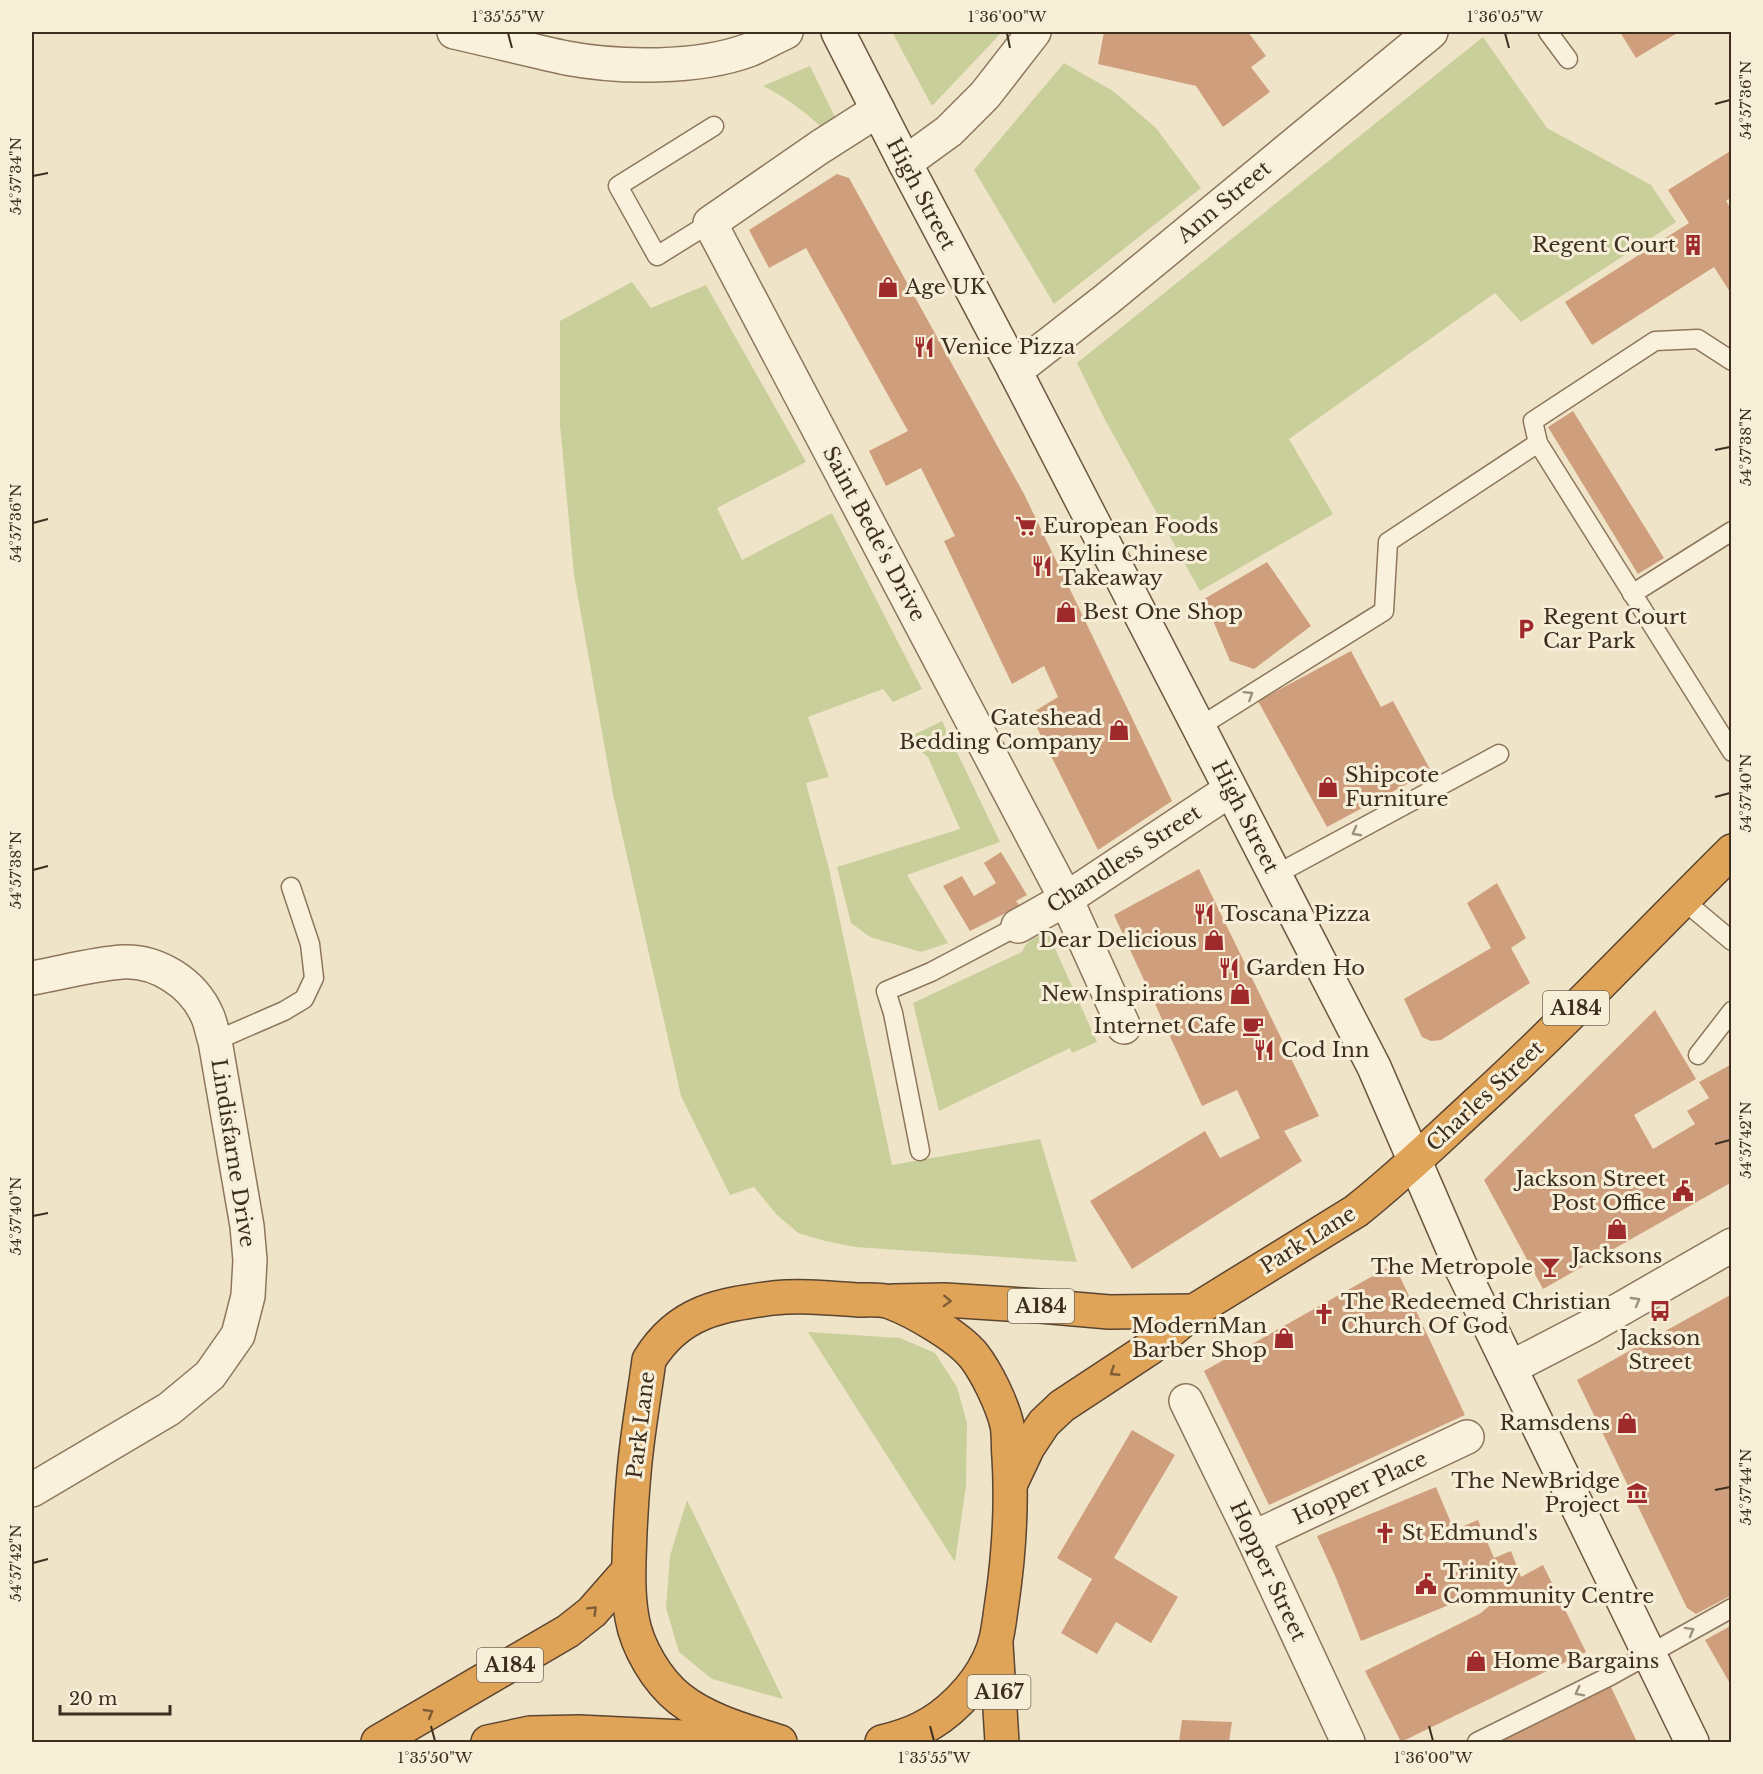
<svg xmlns="http://www.w3.org/2000/svg" width="1763" height="1774" viewBox="0 0 1763 1774" font-family="'Libre Baskerville',serif">
<style>
.green{fill:#c9cf9b}
.building{fill:#cf9f7d}
.lines{fill:none;stroke-linecap:round;stroke-linejoin:round}
.lane-casing{stroke:#8d765c;stroke-width:21}
.street-casing{stroke:#8d765c;stroke-width:36}
.secondary-casing{stroke:#6f573f;stroke-width:36}
.highway-casing{stroke:#5b4430;stroke-width:36}
.lane{stroke:#faf1dc;stroke-width:18}
.street{stroke:#faf1dc;stroke-width:33}
.secondary{stroke:#faf1dc;stroke-width:33}
.highway{stroke:#e0a458;stroke-width:33}
.oneway{stroke:#9c907e}
.oneway2{stroke:#7e5d36}
.ticks{fill:none;stroke:#3d2e20;stroke-width:2}
.labels{text-anchor:middle;stroke-width:6;stroke-linejoin:round;paint-order:stroke}
.shield{fill:#f7eed8;stroke:#756857;stroke-width:1.5}
.shield-label{font-size:20px;font-weight:bold;fill:#3d2e20}
.street-label{font-size:21px;fill:#3d2e20;stroke:#f7eed8}
.poi-label{font-size:21px;fill:#3d2e20;stroke:#f7eed8;text-anchor:start}
.neatline{fill:none;stroke:#3d2e20;stroke-width:2}
.ticks-label{font-size:15px;text-anchor:middle;fill:#3d2e20}
</style>
<rect width="100%" height="100%" fill="#f0e4c8"/>
<g class="green">
<path d="M 892,32 L 1002,32 L 932,106 Z"/>
<path d="M 1483,37 L 1547,128 L 1651,185 L 1676,222 L 1521,322 L 1495,293 L 1289,439 L 1333,514 L 1200,591 L 1104,418 L 1077,363 Z"/>
<path d="M 1064,63 L 1113,91 L 1156,128 L 1201,188 L 1054,304 L 974,170 Z"/>
<path d="M 810,66 L 835,117 L 820,126 C 803,110 785,97 763,86 Z"/>
<path d="M 632,282 L 651,308 L 706,285 L 806,462 L 717,508 L 742,560 L 832,513 L 922,689 L 893,702 L 883,689 L 808,717 L 829,777 L 806,783 L 829,869 L 892,1165 L 1040,1139 L 1077,1262 L 855,1247 L 825,1241 L 798,1233 L 776,1214 L 754,1187 L 730,1195 L 681,1096 L 613,794 L 574,575 L 560,425 L 560,321 Z"/>
<path d="M 942,721 L 1000,842 L 907,875 L 948,943 L 921,952 L 870,937 L 851,923 L 837,867 L 960,829 L 928,757 L 905,739 Z"/>
<path d="M 1049,935 L 1097,1042 L 1072,1053 L 1070,1048 L 939,1111 L 913,1003 L 1022,952 C 1028,938 1035,936 1049,935 Z"/>
<path d="M 808,1332 L 900,1338 L 935,1353 L 957,1387 L 967,1423 L 966,1486 L 955,1562 Z"/>
<path d="M 687,1500 L 783,1699 L 712,1679 L 679,1652 L 666,1608 L 670,1556 Z"/>
</g>
<g class="building">
<path d="M 1104,32 L 1248,32 L 1266,56 L 1251,67 L 1270,92 L 1223,127 L 1196,86 L 1098,64 Z"/>
<path d="M 1620,32 L 1679,32 L 1636,58 Z"/>
<path d="M 1732,150 L 1732,197 L 1726,201 L 1732,210 L 1732,295 L 1714,267 L 1592,345 L 1565,302 L 1689,223 L 1668,190 Z"/>
<path d="M 837,174 L 849,178 L 1024,494 L 1172,801 L 1098,850 L 1030,714 L 1058,697 L 1044,666 L 1012,684 L 944,541 L 955,536 L 921,468 L 886,486 L 869,451 L 908,431 L 806,248 L 769,268 L 749,230 Z"/>
<path d="M 1573,411 L 1664,558 L 1638,574 L 1548,427 Z"/>
<path d="M 1267,562 L 1311,626 L 1254,669 L 1230,661 L 1204,599 Z"/>
<path d="M 1351,651 L 1381,707 L 1393,701 L 1431,771 L 1327,827 L 1258,701 Z"/>
<path d="M 1001,852 L 1027,895 L 1016,901 L 1020,906 L 970,931 L 943,886 L 962,876 L 974,896 L 996,883 L 984,863 Z"/>
<path d="M 1199,869 L 1319,1116 L 1284,1131 L 1302,1161 L 1132,1269 L 1090,1201 L 1205,1131 L 1220,1158 L 1260,1138 L 1237,1090 L 1202,1106 L 1114,915 Z"/>
<path d="M 1497,883 L 1526,938 L 1511,948 L 1530,983 L 1441,1040 L 1431,1041 L 1422,1037 L 1404,999 L 1491,948 L 1467,903 Z"/>
<path d="M 1655,1010 L 1696,1079 L 1634,1115 L 1653,1149 L 1695,1124 L 1687,1111 L 1709,1098 L 1699,1082 L 1732,1064 L 1732,1182 L 1543,1289 L 1484,1180 Z"/>
<path d="M 1394,1264 L 1465,1415 L 1269,1505 L 1204,1371 Z"/>
<path d="M 1732,1294 L 1732,1595 L 1696,1614 L 1687,1608 L 1577,1380 Z"/>
<path d="M 1132,1430 L 1175,1455 L 1114,1558 L 1178,1597 L 1151,1643 L 1116,1622 L 1097,1654 L 1061,1633 L 1092,1579 L 1057,1558 Z"/>
<path d="M 1436,1487 L 1454,1530 L 1478,1520 L 1494,1558 L 1511,1551 L 1521,1577 L 1543,1565 L 1586,1652 L 1401,1742 L 1365,1671 L 1481,1613 L 1498,1598 L 1488,1589 L 1361,1641 L 1336,1578 L 1317,1536 Z"/>
<path d="M 1732,1625 L 1732,1687 L 1705,1640 Z"/>
<path d="M 1611,1687 L 1637,1742 L 1490,1742 Z"/>
<path d="M 1182,1720 L 1232,1722 L 1229,1742 L 1179,1742 Z"/>
</g>
<g class="lines">
<defs>
<g id="lane">
<path d="M 1548,32 L 1568,59"/>
<path d="M 710,223 L 657,256 L 618,186 L 714,126"/>
<path d="M 1538,443 L 1533,421 L 1655,341 L 1698,339 L 1732,361"/>
<path d="M 1632,594 L 1732,531"/>
<path d="M 1199,727 L 1384,611 L 1388,542 L 1538,443 L 1732,752"/>
<path d="M 1275,875 L 1499,754"/>
<path d="M 1683,900 L 1732,941"/>
<path d="M 215,1041 L 284,1011 L 304,999 L 314,978 L 310,944 L 291,887"/>
<path d="M 1698,1055 L 1732,1011"/>
<path d="M 920,1151 L 893,1013 L 886,991 L 931,972 L 1018,926"/>
<path d="M 1477,1742 L 1610,1676 L 1732,1608"/>
</g>
<g id="street">
<path d="M 454,32 C 491,40 529,50 566,58 C 619,68 698,69 749,50 C 761,45 773,38 786,32"/>
<path d="M 878,110 L 820,147 L 710,223 L 1066,899 L 1124,1027"/>
<path d="M 905,163 L 949,131 L 985,95 L 1034,32"/>
<path d="M 1015,371 L 1107,299 L 1431,32"/>
<path d="M 1018,926 L 1066,899 L 1230,790"/>
<path d="M 32,978 C 61,973 93,964 122,962 C 157,960 193,983 207,1015 C 211,1023 212,1033 215,1041 L 247,1226 L 250,1260 L 248,1296 L 238,1335 L 210,1375 L 169,1409 L 32,1490"/>
<path d="M 1510,1368 L 1591,1326 L 1732,1245"/>
<path d="M 1186,1401 L 1253,1538 L 1348,1742"/>
<path d="M 1253,1538 L 1467,1437"/>
</g>
<path id="secondary" d="M 838,32 L 905,163 L 1015,371 L 1374,1067 L 1459,1263 L 1692,1742"/>
<g id="highway">
<path d="M 893,1301 L 945,1300 L 1040,1306 L 1109,1312 L 1194,1311"/>
<path d="M 1011,1483 L 1028,1447 L 1044,1423 L 1062,1406 L 1150,1348 L 1194,1311 L 1356,1211 C 1398,1178 1436,1141 1475,1105 C 1564,1024 1646,936 1732,851"/>
<path d="M 996,1644 L 1002,1742"/>
<path d="M 378,1742 L 568,1631 L 592,1612 L 628,1571"/>
<path d="M 488,1742 L 530,1733 L 579,1732 L 746,1740"/>
<path d="M 780,1742 C 746,1731 708,1721 680,1699 C 657,1681 637,1647 632,1618 C 627,1590 629,1561 630,1532 C 631,1512 632,1493 634,1473 C 637,1435 644,1398 649,1360 C 679,1311 720,1305 773,1298 C 801,1295 830,1298 859,1300 C 868,1300 881,1299 890,1302 C 914,1311 958,1336 974,1356 C 987,1373 1002,1404 1007,1425 C 1009,1435 1008,1447 1009,1457 C 1012,1506 1009,1554 1002,1602 C 999,1621 998,1641 989,1659 C 976,1687 948,1716 920,1729 C 908,1735 894,1739 882,1742"/>
</g>
</defs>
<use href="#lane" class="lane-casing"/>
<use href="#street" class="street-casing"/>
<use href="#secondary" class="secondary-casing"/>
<use href="#highway" class="highway-casing"/>
<use href="#lane" class="lane"/>
<use href="#street" class="street"/>
<use href="#secondary" class="secondary"/>
<use href="#highway" class="highway"/>
</g>
<defs><path id="oneway-chevron" d="M-2-3.5L2.5 0L-2 3.5" fill="none" stroke-width="1.6" stroke-linecap="round" stroke-linejoin="round" transform="scale(1.5)"/></defs>
<g class="oneway">
<use href="#oneway-chevron" transform="translate(1249 695) rotate(-32)"/>
<use href="#oneway-chevron" transform="translate(1356 832) rotate(152)"/>
<use href="#oneway-chevron" transform="translate(1636 1301) rotate(-30)"/>
<use href="#oneway-chevron" transform="translate(1690 1631) rotate(-29)"/>
<use href="#oneway-chevron" transform="translate(1579 1692) rotate(153)"/>
</g>
<g class="oneway2">
<use href="#oneway-chevron" transform="translate(947 1301) rotate(2)"/>
<use href="#oneway-chevron" transform="translate(1114 1372) rotate(147)"/>
<use href="#oneway-chevron" transform="translate(593 1610) rotate(-45)"/>
<use href="#oneway-chevron" transform="translate(429 1713) rotate(-30)"/>
</g>
<path class="ticks" d="M 508,33 L 512,48M 1007,33 L 1010,48M 1505,33 L 1509,48M 1715,104 L 1730,100M 33,176 L 48,173M 1715,450 L 1730,447M 33,523 L 48,519M 1715,797 L 1730,793M 33,870 L 48,866M 1715,1144 L 1730,1140M 33,1216 L 48,1213M 1715,1490 L 1730,1487M 33,1563 L 48,1559M 431,1726 L 435,1741M 930,1726 L 934,1741M 1429,1726 L 1433,1741"/>
<defs>
<symbol id="building-bare" viewBox="-9 -9 18 18"><path d="M-4-6H4V6H1V3H-1V6H-4ZM-2.5-4.3h1.7v1.8h-1.7ZM.8-4.3h1.7v1.8H.8ZM-2.5-1h1.7V.8h-1.7ZM.8-1h1.7V.8H.8Z" fill="#9e2a2b" stroke="#f7eed8" stroke-width="2.5" paint-order="stroke"/></symbol>
<symbol id="shop-bare" viewBox="-9 -9 18 18"><path d="M-5-2.5h2.3a2.7 3.5 0 0 1 5.4 0H5L5.5 6h-11ZM-1.5-2.5h3a1.5 2.3 0 0 0-3 0Z" fill="#9e2a2b" stroke="#f7eed8" stroke-width="2.5" paint-order="stroke"/></symbol>
<symbol id="restaurant-bare" viewBox="-9 -9 18 18"><path d="M-5-6h1v4h1v-4h1v4h1v-4h1v5L-1.5 .5V6h-2V.5L-5-1ZM5-6V6H3V1.5H1.5Q1.5-4 5-6Z" fill="#9e2a2b" stroke="#f7eed8" stroke-width="2.5" paint-order="stroke"/></symbol>
<symbol id="supermarket-bare" viewBox="-9 -9 18 18"><path d="M-6-5.5h2.5l.6 2H6L4.5 2H-2.5L-4.4-4H-6ZM-1.5 3.2a1.3 1.3 0 1 0 .1 0ZM3 3.2a1.3 1.3 0 1 0 .1 0Z" fill="#9e2a2b" stroke="#f7eed8" stroke-width="2.5" paint-order="stroke"/></symbol>
<symbol id="parking-bare" viewBox="-9 -9 18 18"><path d="M-3.5-5.5H1a3.5 3.5 0 0 1 0 7H-1V5.5H-3.5ZM-1-3.4V-.6H.8a1.4 1.4 0 0 0 0-2.8Z" fill="#9e2a2b" stroke="#f7eed8" stroke-width="2.5" paint-order="stroke"/></symbol>
<symbol id="cafe-bare" viewBox="-9 -9 18 18"><path d="M-5.5-4.5H6V0H3Q3 3.5 0 3.5H-2.5Q-5.5 3.5-5.5 0ZM3-3.2v2h1.7v-2ZM-6 4.5H4V6H-6Z" fill="#9e2a2b" stroke="#f7eed8" stroke-width="2.5" paint-order="stroke"/></symbol>
<symbol id="civic-bare" viewBox="-9 -9 18 18"><path d="M-.6-6.5H3V-4.5H.6V-3L4-1V1h2V6H-6V1h2V-1L-.6-3ZM-1.2 2.5V6h2.4V2.5Z" fill="#9e2a2b" stroke="#f7eed8" stroke-width="2.5" paint-order="stroke"/></symbol>
<symbol id="bar-bare" viewBox="-9 -9 18 18"><path d="M-6-5H6L.8 .8V4.5H3.5V6h-7V4.5H-.8V.8Z" fill="#9e2a2b" stroke="#f7eed8" stroke-width="2.5" paint-order="stroke"/></symbol>
<symbol id="bus-bare" viewBox="-9 -9 18 18"><path d="M-5-6H5V4H4V6H2V4H-2V6H-4V4H-5ZM-3.5-4V0h7V-4ZM-3.5 1.2v1.5H-2V1.2ZM2 1.2v1.5H3.5V1.2Z" fill="#9e2a2b" stroke="#f7eed8" stroke-width="2.5" paint-order="stroke"/></symbol>
<symbol id="church-bare" viewBox="-9 -9 18 18"><path d="M-1.2-6h2.4v3.5h3.3v2.4h-3.3V6h-2.4V-.1h-3.3v-2.4h3.3Z" fill="#9e2a2b" stroke="#f7eed8" stroke-width="2.5" paint-order="stroke"/></symbol>
<symbol id="museum-bare" viewBox="-9 -9 18 18"><path d="M0-6L6-3V-2H-6V-3ZM-5-1h2V3h-2ZM-1-1h2V3h-2ZM3-1h2V3H3ZM-6 4H6V6H-6Z" fill="#9e2a2b" stroke="#f7eed8" stroke-width="2.5" paint-order="stroke"/></symbol>
</defs>
<g fill-rule="evenodd">
<use href="#building-bare" x="1678" y="230" width="30" height="30"/>
<use href="#shop-bare" x="873" y="272" width="30" height="30"/>
<use href="#restaurant-bare" x="909" y="332" width="30" height="30"/>
<use href="#supermarket-bare" x="1011" y="511" width="30" height="30"/>
<use href="#restaurant-bare" x="1027" y="551" width="30" height="30"/>
<use href="#shop-bare" x="1051" y="597" width="30" height="30"/>
<use href="#parking-bare" x="1511" y="614" width="30" height="30"/>
<use href="#shop-bare" x="1104" y="715" width="30" height="30"/>
<use href="#shop-bare" x="1313" y="772" width="30" height="30"/>
<use href="#restaurant-bare" x="1189" y="899" width="30" height="30"/>
<use href="#shop-bare" x="1199" y="925" width="30" height="30"/>
<use href="#restaurant-bare" x="1214" y="953" width="30" height="30"/>
<use href="#shop-bare" x="1225" y="979" width="30" height="30"/>
<use href="#cafe-bare" x="1238" y="1011" width="30" height="30"/>
<use href="#restaurant-bare" x="1249" y="1035" width="30" height="30"/>
<use href="#civic-bare" x="1668" y="1176" width="30" height="30"/>
<use href="#shop-bare" x="1602" y="1214" width="30" height="30"/>
<use href="#bar-bare" x="1535" y="1252" width="30" height="30"/>
<use href="#bus-bare" x="1645" y="1296" width="30" height="30"/>
<use href="#church-bare" x="1309" y="1299" width="30" height="30"/>
<use href="#shop-bare" x="1269" y="1323" width="30" height="30"/>
<use href="#shop-bare" x="1612" y="1408" width="30" height="30"/>
<use href="#museum-bare" x="1622" y="1478" width="30" height="30"/>
<use href="#church-bare" x="1370" y="1518" width="30" height="30"/>
<use href="#civic-bare" x="1411" y="1569" width="30" height="30"/>
<use href="#shop-bare" x="1461" y="1646" width="30" height="30"/>
</g>
<g class="labels">
<g class="shield">
<rect x="1543" y="991" width="66" height="34" rx="4.5"/>
<rect x="1008" y="1289" width="66" height="34" rx="4.5"/>
<rect x="477" y="1648" width="66" height="34" rx="4.5"/>
<rect x="967.5" y="1675" width="63" height="34" rx="4.5"/>
</g>
<g class="shield-label">
<text x="1576" y="1015">A184</text>
<text x="1041" y="1313">A184</text>
<text x="510" y="1672">A184</text>
<text x="999" y="1699">A167</text>
</g>
<g class="street-label">
<text transform="translate(921 194) rotate(62)" y="7">High Street</text>
<text transform="translate(1224 202) rotate(-40)" y="7">Ann Street</text>
<text transform="translate(874 534) rotate(62)" y="7">Saint Bede's Drive</text>
<text transform="translate(1245 817) rotate(63)" y="7">High Street</text>
<text transform="translate(1124 859) rotate(-33)" y="7">Chandless Street</text>
<text transform="translate(1485 1096) rotate(-43)" y="7">Charles Street</text>
<text transform="translate(233 1153) rotate(81)" y="7">Lindisfarne Drive</text>
<text transform="translate(1308 1240) rotate(-32)" y="7">Park Lane</text>
<text transform="translate(641 1425) rotate(-83)" y="7">Park Lane</text>
<text transform="translate(1360 1488) rotate(-25)" y="7">Hopper Place</text>
<text transform="translate(1268 1571) rotate(65)" y="7">Hopper Street</text>
</g>
<g class="poi-label">
<text x="1676" y="252" text-anchor="end">Regent Court</text>
<text x="905" y="294">Age UK</text>
<text x="941" y="354">Venice Pizza</text>
<text x="1043" y="533">European Foods</text>
<text x="1059" y="561">Kylin Chinese<tspan x="1059" dy="24">Takeaway</tspan></text>
<text x="1083" y="619">Best One Shop</text>
<text x="1543" y="624">Regent Court<tspan x="1543" dy="24">Car Park</tspan></text>
<text x="1102" y="725" text-anchor="end">Gateshead<tspan x="1102" dy="24">Bedding Company</tspan></text>
<text x="1345" y="782">Shipcote<tspan x="1345" dy="24">Furniture</tspan></text>
<text x="1221" y="921">Toscana Pizza</text>
<text x="1197" y="947" text-anchor="end">Dear Delicious</text>
<text x="1246" y="975">Garden Ho</text>
<text x="1223" y="1001" text-anchor="end">New Inspirations</text>
<text x="1236" y="1033" text-anchor="end">Internet Cafe</text>
<text x="1281" y="1057">Cod Inn</text>
<text x="1666" y="1186" text-anchor="end">Jackson Street<tspan x="1666" dy="24">Post Office</tspan></text>
<text x="1617" y="1263" text-anchor="middle">Jacksons</text>
<text x="1533" y="1274" text-anchor="end">The Metropole</text>
<text x="1341" y="1309">The Redeemed Christian<tspan x="1341" dy="24">Church Of God</tspan></text>
<text x="1267" y="1333" text-anchor="end">ModernMan<tspan x="1267" dy="24">Barber Shop</tspan></text>
<text x="1660" y="1345" text-anchor="middle">Jackson<tspan x="1660" dy="24">Street</tspan></text>
<text x="1610" y="1430" text-anchor="end">Ramsdens</text>
<text x="1620" y="1488" text-anchor="end">The NewBridge<tspan x="1620" dy="24">Project</tspan></text>
<text x="1402" y="1540">St Edmund's</text>
<text x="1443" y="1579">Trinity<tspan x="1443" dy="24">Community Centre</tspan></text>
<text x="1493" y="1668">Home Bargains</text>
</g>
</g>
<rect width="1763" height="1774" fill="none" stroke="#f7eed8" stroke-width="66"/>
<path d="M60 1705v9h110v-9" fill="none" stroke="#3d2e20" stroke-width="3"/>
<text x="69" y="1705" font-size="18" fill="#3d2e20" stroke="#f7eed8" stroke-width="4.5" paint-order="stroke">20 m</text>
<rect x="33" y="33" width="1697" height="1708" class="neatline"/>
<g class="ticks-label">
<text x="508" y="22">1°35'55"W</text>
<text x="1007" y="22">1°36'00"W</text>
<text x="1505" y="22">1°36'05"W</text>
<text transform="translate(1746 100) rotate(-90)" y="5">54°57'36"N</text>
<text transform="translate(16 176) rotate(-90)" y="5">54°57'34"N</text>
<text transform="translate(1746 447) rotate(-90)" y="5">54°57'38"N</text>
<text transform="translate(16 523) rotate(-90)" y="5">54°57'36"N</text>
<text transform="translate(1746 793) rotate(-90)" y="5">54°57'40"N</text>
<text transform="translate(16 870) rotate(-90)" y="5">54°57'38"N</text>
<text transform="translate(1746 1140) rotate(-90)" y="5">54°57'42"N</text>
<text transform="translate(16 1216) rotate(-90)" y="5">54°57'40"N</text>
<text transform="translate(1746 1487) rotate(-90)" y="5">54°57'44"N</text>
<text transform="translate(16 1563) rotate(-90)" y="5">54°57'42"N</text>
<text x="435" y="1763">1°35'50"W</text>
<text x="934" y="1763">1°35'55"W</text>
<text x="1433" y="1763">1°36'00"W</text>
</g>
</svg>
